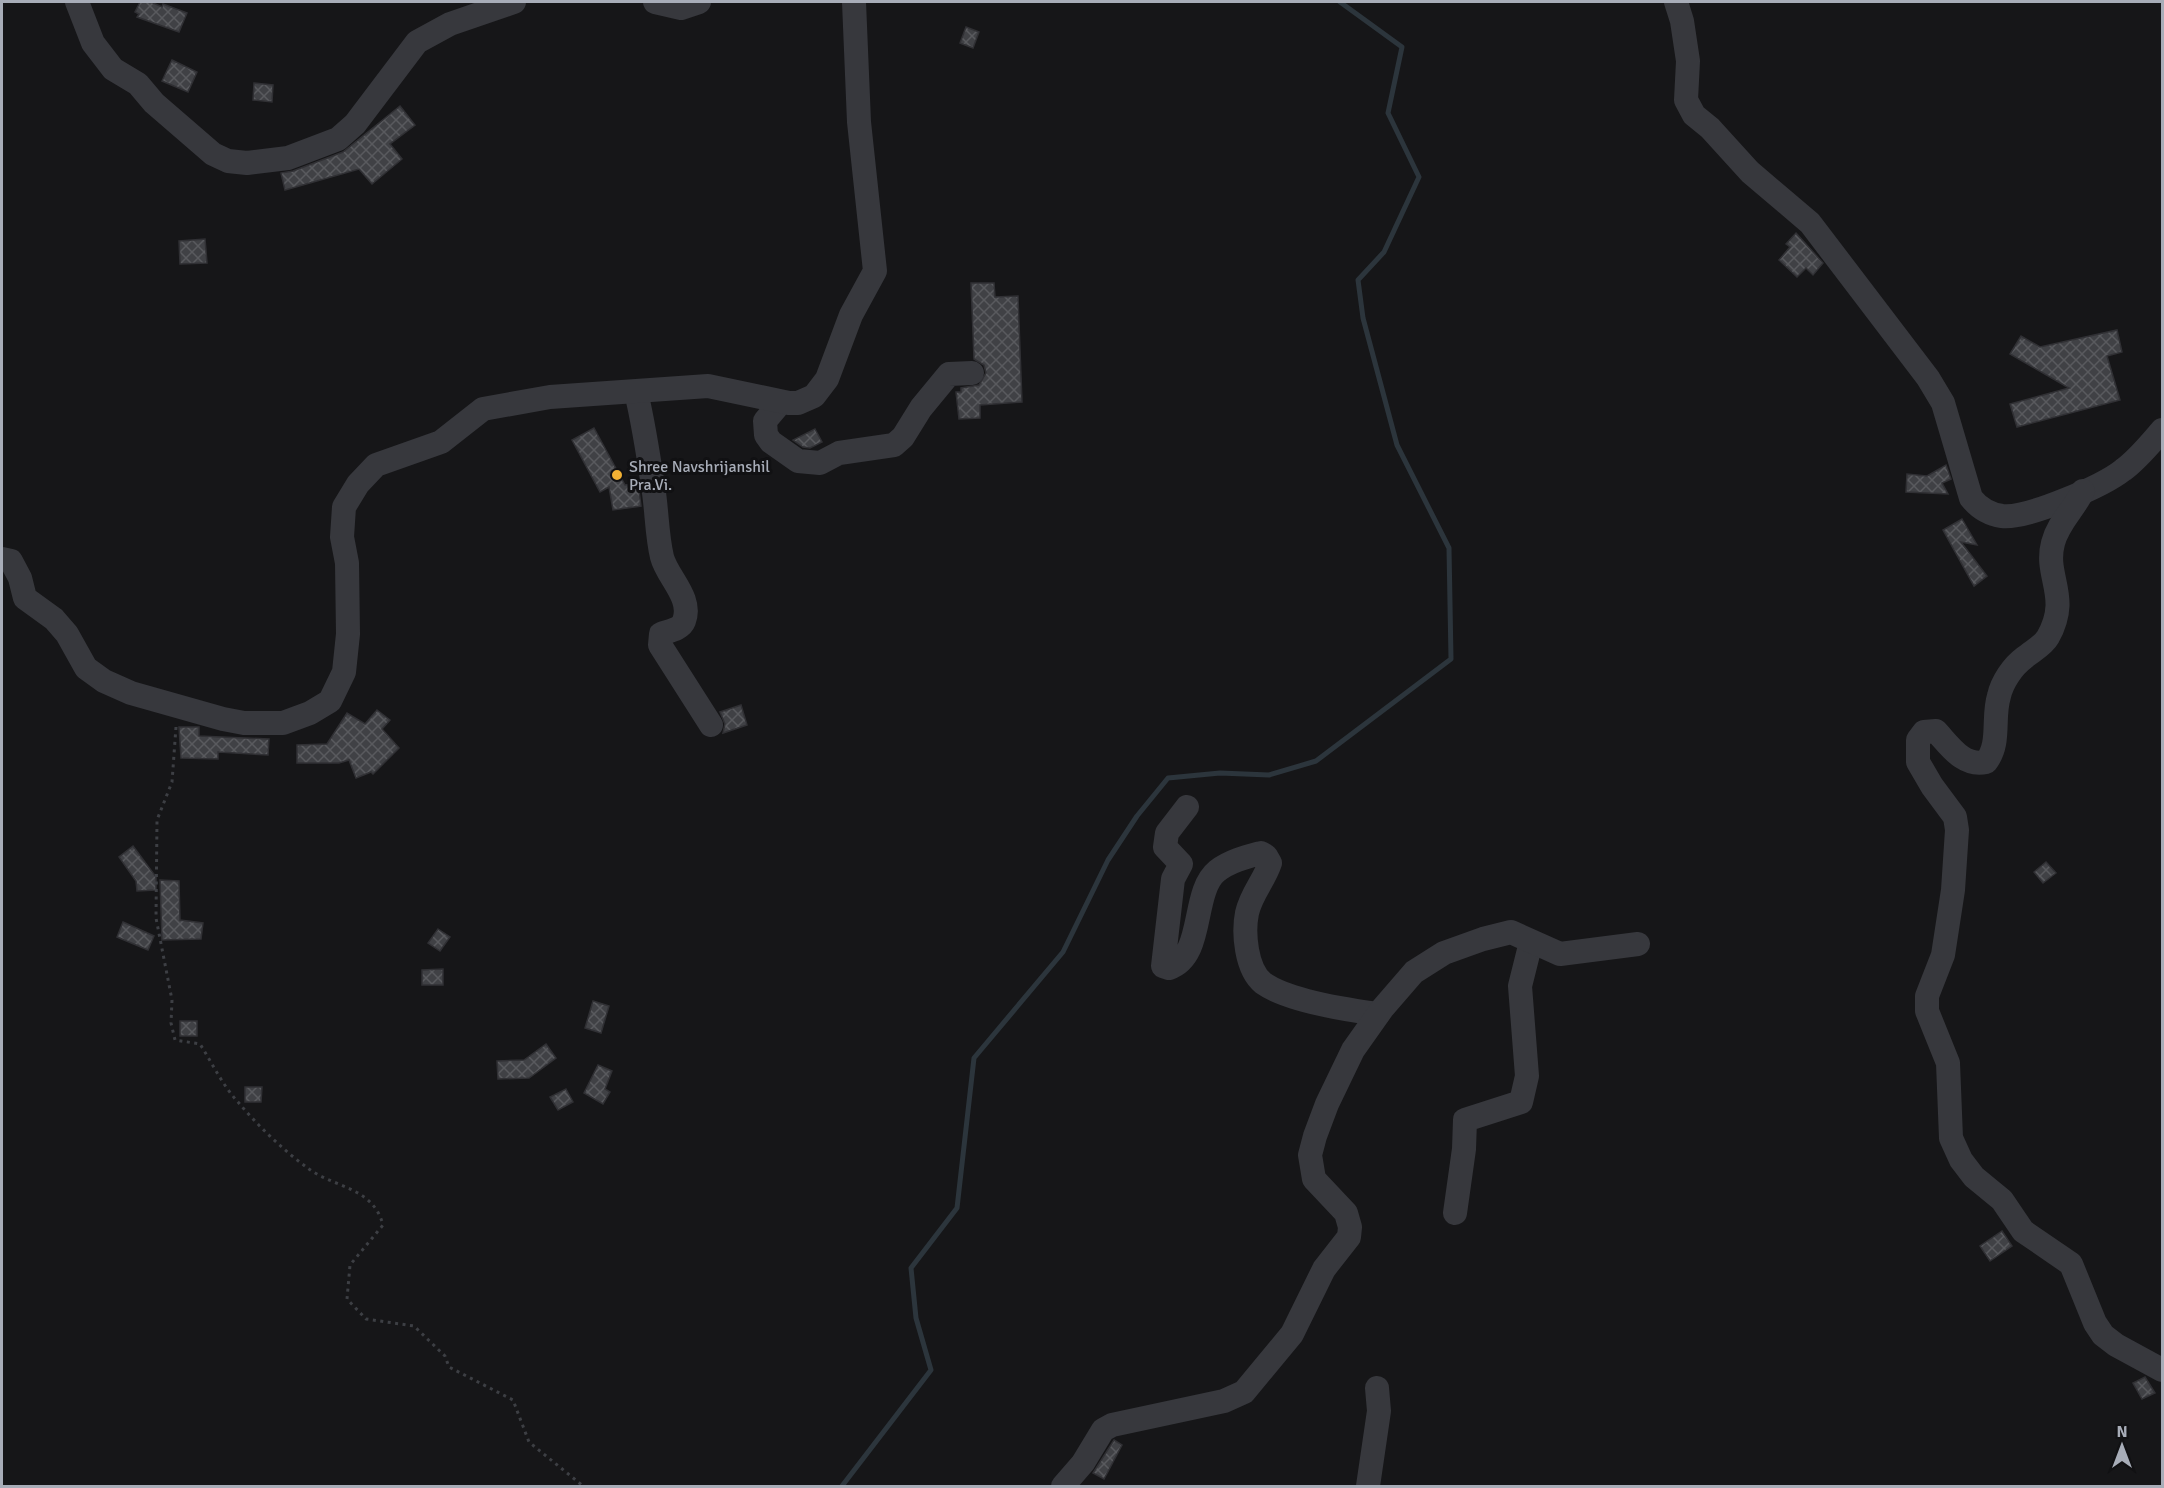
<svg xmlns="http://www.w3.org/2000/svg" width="2164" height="1488" viewBox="0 0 2164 1488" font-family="Signika,sans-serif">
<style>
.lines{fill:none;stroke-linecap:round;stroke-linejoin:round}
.stream{stroke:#2c353c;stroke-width:5}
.building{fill:url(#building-cross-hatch);stroke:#303034;stroke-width:1.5}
.path{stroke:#3d3f44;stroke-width:3;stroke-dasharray:3 4.5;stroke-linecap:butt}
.minor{stroke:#37383d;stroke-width:24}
.poi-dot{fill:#f2b134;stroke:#111113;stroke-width:2}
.labels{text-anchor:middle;stroke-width:6;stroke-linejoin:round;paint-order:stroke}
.poi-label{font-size:16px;fill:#a8adb8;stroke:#111113;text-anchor:start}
</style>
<defs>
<pattern id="building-cross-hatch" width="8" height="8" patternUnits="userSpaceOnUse" patternTransform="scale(1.5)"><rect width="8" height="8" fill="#404145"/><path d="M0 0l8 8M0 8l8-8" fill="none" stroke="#595a5e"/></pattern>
</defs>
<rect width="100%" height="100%" fill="#161618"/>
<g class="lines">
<path class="stream" d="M 842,1486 L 931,1370 L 916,1318 L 911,1268 L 957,1208 L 974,1058 L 1063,952 L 1108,860 L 1137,816 L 1168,778 L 1220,773 L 1269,775 L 1316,761 L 1451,659 L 1449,548 L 1397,445 L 1363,318 L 1358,280 L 1384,252 L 1419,177 L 1388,113 L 1402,47 L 1340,2"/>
</g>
<g class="building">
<path d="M 140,2 L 151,2 L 162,7 L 163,4 L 187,13 L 179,32 L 137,17 L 139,14 L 135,12 Z"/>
<path d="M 966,27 L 979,32 L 973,48 L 960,43 Z"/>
<path d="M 172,60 L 197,72 L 188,92 L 162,81 Z"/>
<path d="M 254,83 L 273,85 L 272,102 L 253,100 Z"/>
<path d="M 400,106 L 415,125 L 390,144 L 402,159 L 372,184 L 359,169 L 285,190 L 281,173 L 293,171 L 343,152 Z"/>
<path d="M 1796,233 L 1823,263 L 1813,275 L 1806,268 L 1797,277 L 1779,260 L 1790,247 L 1786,244 Z"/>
<path d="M 205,239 L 207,263 L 180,264 L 179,241 Z"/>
<path d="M 971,283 L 994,283 L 995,297 L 1018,296 L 1022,402 L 980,405 L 980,418 L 959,419 L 956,392 L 961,392 L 961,388 L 979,385 L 986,373 L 984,365 L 974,359 Z"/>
<path d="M 2117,330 L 2122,352 L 2107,356 L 2120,400 L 2017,427 L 2010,404 L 2069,388 L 2010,354 L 2021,336 L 2040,347 Z"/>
<path d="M 594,428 L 625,485 L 638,483 L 641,506 L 613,510 L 609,487 L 600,492 L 572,440 Z"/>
<path d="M 815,429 L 822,442 L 810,448 L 803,447 L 793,440 Z"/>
<path d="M 1946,465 L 1951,479 L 1942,483 L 1948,494 L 1906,492 L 1907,474 L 1927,476 Z"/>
<path d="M 1962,519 L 1977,545 L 1961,542 L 1987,576 L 1974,586 L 1943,530 Z"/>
<path d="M 741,705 L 747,725 L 723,733 L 725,724 L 720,712 Z"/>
<path d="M 377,710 L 390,720 L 382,729 L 399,748 L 373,774 L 371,772 L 356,778 L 349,760 L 339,763 L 297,763 L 297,745 L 327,744 L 347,713 L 365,724 Z"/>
<path d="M 179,727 L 199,727 L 199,736 L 269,739 L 268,755 L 218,752 L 218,759 L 181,758 Z"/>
<path d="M 133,846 L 156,877 L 156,890 L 137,891 L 136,881 L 119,857 Z"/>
<path d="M 2046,862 L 2056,873 L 2043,883 L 2034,872 Z"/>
<path d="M 160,880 L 179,881 L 180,920 L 203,923 L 201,939 L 162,940 Z"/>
<path d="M 123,922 L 154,936 L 148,950 L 117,937 Z"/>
<path d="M 438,929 L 450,937 L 440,951 L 428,943 Z"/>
<path d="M 443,969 L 443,985 L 422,985 L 422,970 Z"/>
<path d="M 593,1001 L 609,1006 L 601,1033 L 585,1028 Z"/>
<rect x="180" y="1021" width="17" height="15"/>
<path d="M 546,1044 L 556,1058 L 529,1078 L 498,1079 L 497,1061 L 524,1060 Z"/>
<path d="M 598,1065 L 612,1071 L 605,1089 L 610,1092 L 603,1104 L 584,1093 Z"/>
<path d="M 245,1087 L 262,1087 L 261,1102 L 245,1102 Z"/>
<path d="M 566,1089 L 573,1102 L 558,1110 L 550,1097 Z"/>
<path d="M 2002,1231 L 2012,1246 L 1990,1261 L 1980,1246 Z"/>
<path d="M 2145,1377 L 2155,1393 L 2142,1399 L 2133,1383 Z"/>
<path d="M 1114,1440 L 1122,1445 L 1104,1479 L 1093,1473 Z"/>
</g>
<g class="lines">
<path class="path" d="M 176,727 L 172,782 L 157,820 L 156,918 L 172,1000 L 171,1023 L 175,1040 L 200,1044 C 212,1063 223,1086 238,1102 C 258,1126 284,1151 309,1169 C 335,1188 373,1187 383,1225 L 350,1265 L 347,1299 L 366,1319 L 414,1326 L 445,1356 L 449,1367 L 513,1400 L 529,1442 L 583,1486"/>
<g class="minor">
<path d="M 77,2 L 93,43 L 113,69 L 138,84 L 154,103 L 213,154 L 228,161 L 247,163 L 288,158 L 338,139 L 355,124 L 417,42 L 450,24 L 514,2"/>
<path d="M 655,2 L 681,8 L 699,2"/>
<path d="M 1676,2 L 1682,21 L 1688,61 L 1686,100 L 1694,115 L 1710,128 L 1750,172 L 1810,223 L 1928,378 L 1943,403 L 1971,498 C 1979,508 1988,514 2002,516 C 2027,519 2103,486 2123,470 C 2138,459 2150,444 2162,430"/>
<path d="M 636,392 C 644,425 649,459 654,493 C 657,514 657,536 662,557 C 667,577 693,598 684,621 C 681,629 669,631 661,634 L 660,645 L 711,725"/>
<path d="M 781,402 L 765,421 L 766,435 L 771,442 L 798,461 L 820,463 L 839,453 L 894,445 L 903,437 L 921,408 L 949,374 L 972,373"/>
<path d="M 2083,491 C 2074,509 2058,523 2053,543 C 2044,577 2071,596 2048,637 C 2043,646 2032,651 2024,658 C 2013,666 2002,682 1999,696 C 1992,718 2001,743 1986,762 C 1963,767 1950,746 1936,731 L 1924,732 L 1918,740 L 1918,762 L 1932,786 L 1955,817 L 1957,830 L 1953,890 L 1943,955 L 1927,996 L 1927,1011 L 1948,1063 L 1951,1138 L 1961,1160 L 1974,1177 L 2002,1200 L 2023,1231 L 2071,1264 L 2095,1323 L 2103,1335 L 2116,1345 L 2162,1370"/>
<path d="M 2,559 L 11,561 L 20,578 L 25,598 L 54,619 L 67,634 L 86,668 L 104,681 L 131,693 L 223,719 L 244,723 L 283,723 L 310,713 L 330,701 L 344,672 L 348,634 L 347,563 L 342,537 L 344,507 L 358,484 L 376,465 L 441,442 L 483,409 L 550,397 L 708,386 L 789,403 L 798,403 L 814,396 L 827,379 L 851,315 L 875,271 L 859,122 L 854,2"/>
<path d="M 1187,807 L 1167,833 L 1165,847 L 1181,864 L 1173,879 L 1163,966 L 1169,968 C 1205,956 1191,892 1217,871 C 1230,861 1246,857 1261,853 L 1266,856 L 1270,863 C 1264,881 1251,894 1247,913 C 1243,933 1246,969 1263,983 C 1288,1001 1348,1010 1378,1014"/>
<path d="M 1455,1213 L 1464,1149 L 1465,1120 L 1521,1102 L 1527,1076 L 1520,986 L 1531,942"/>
<path d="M 1063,1486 L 1083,1463 L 1103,1430 L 1112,1425 L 1224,1401 L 1244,1392 L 1292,1334 L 1324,1269 L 1349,1237 L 1350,1227 L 1346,1213 L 1314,1179 L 1310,1155 L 1315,1136 L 1327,1104 L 1353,1050 L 1382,1009 L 1414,972 L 1444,953 L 1483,939 L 1511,932 L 1560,954 L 1638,944"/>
<path d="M 1368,1486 L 1379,1411 L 1377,1388"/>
</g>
</g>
<circle class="poi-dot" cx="617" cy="475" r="6"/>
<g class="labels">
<g class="poi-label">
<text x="629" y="472">Shree Navshrijanshil<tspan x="629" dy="18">Pra.Vi.</tspan></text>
</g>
</g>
<rect width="2164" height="1488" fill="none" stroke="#a8adb8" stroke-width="6"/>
<g transform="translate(2122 1446)" stroke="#111113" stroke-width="4.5" paint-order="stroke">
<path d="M0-4.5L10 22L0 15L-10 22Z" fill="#a8adb8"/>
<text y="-9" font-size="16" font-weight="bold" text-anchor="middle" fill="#a8adb8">N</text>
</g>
</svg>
